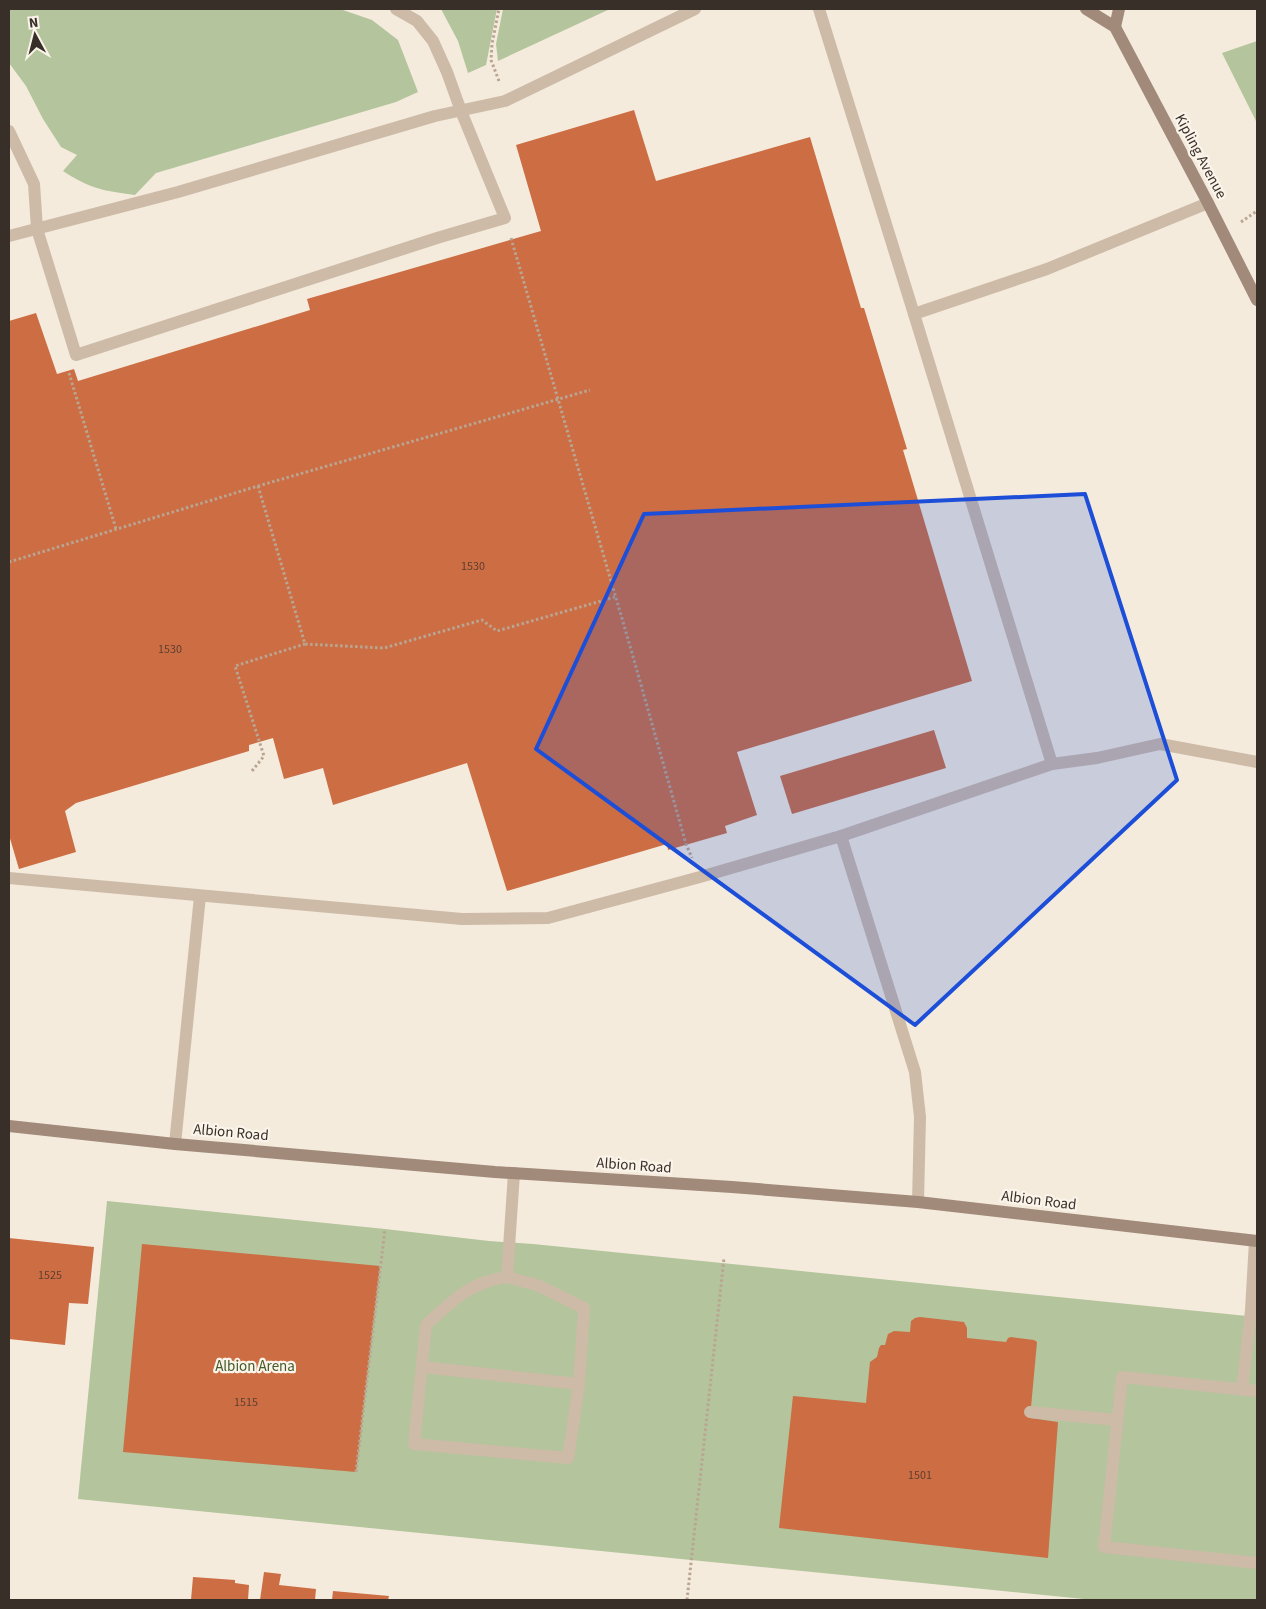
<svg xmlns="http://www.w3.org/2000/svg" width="1266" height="1609" viewBox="0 0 1266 1609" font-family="'Source Sans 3',sans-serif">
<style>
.green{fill:#b4c49c}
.building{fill:#cc6d43}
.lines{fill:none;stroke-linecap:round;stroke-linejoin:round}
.path{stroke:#b9a592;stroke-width:3;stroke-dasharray:2.5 2.5;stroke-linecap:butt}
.service{stroke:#cdbba8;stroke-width:12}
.secondary{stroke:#a18a79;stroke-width:12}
.marked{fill:#1d4ed8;fill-opacity:0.2;stroke:#1d4ed8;stroke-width:4;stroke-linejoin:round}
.labels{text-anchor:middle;stroke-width:4.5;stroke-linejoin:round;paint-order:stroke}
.number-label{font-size:12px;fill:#5e3e30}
.street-label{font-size:15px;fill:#392f29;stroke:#fbf4ea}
.park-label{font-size:15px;fill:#45592b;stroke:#fbf4ea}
</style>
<rect width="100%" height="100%" fill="#f4ebdd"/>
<g class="green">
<path d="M 9,9 L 340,9 L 372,20 L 398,40 L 418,92 L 396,102 L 156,173 L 135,195 C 105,191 90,189 63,171 L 77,155 L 61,147 L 43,119 L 26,86 L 9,63 Z"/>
<path d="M 441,9 L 497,9 L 486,65 L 468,73 L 458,41 Z"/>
<path d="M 503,9 L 610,9 L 498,61 L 496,44 Z"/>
<path d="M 1257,41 L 1257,123 L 1222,53 Z"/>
<path d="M 107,1201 L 385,1229 L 489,1241 L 533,1244 L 1257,1317 L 1257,1600 L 1094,1600 L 78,1499 Z"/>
</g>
<g class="building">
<path d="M 634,110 L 656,181 L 810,137 L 861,308 L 864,308 L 907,449 L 903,450 L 972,681 L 737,752 L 757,815 L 725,826 L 727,833 L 668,850 L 667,844 L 507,891 L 467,763 L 333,805 L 323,768 L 284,779 L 273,738 L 249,745 L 249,751 L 76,803 L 65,811 L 76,852 L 19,869 L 9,835 L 9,321 L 36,313 L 57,374 L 74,369 L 78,381 L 310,310 L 307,299 L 541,231 L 516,145 Z"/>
<path d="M 934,730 L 946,768 L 792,814 L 780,776 Z"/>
<path d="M 9,1238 L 94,1247 L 88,1304 L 69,1303 L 65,1345 L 9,1339 Z"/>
<path d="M 142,1244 L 380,1266 L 356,1472 L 123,1452 Z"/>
<path d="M 920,1317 L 964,1322 L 967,1328 L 967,1338 L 1006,1342 L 1008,1338 L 1011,1337 L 1034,1340 L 1037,1342 L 1030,1418 L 1058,1422 L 1048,1558 L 779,1528 L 793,1396 L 866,1403 L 870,1362 L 877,1357 L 879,1348 L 881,1345 L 885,1345 L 888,1334 L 894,1331 L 910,1332 L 911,1321 L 915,1318 Z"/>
<path d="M 264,1572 L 281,1574 L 279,1585 L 316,1589 L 315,1600 L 260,1600 Z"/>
<path d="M 193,1577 L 235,1580 L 235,1583 L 249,1585 L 248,1600 L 191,1600 Z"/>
<path d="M 333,1591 L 389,1596 L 388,1600 L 332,1600 Z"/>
</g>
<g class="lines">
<g class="path">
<path d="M 499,81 L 491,60 L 492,44 L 499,9"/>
<path d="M 1241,222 L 1257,211"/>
<path d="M 511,238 L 630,646 L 686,844 L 692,858"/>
<path d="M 69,373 L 116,529"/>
<path d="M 258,486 L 305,644 L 384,648 L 482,620 L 497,631 L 615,597"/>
<path d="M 9,562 L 258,486 L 590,390"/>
<path d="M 252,771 L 264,756 L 235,666 L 305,644"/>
<path d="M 356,1472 L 385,1229"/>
<path d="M 687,1600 L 724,1258"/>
</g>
<g class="service">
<path d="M 819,9 L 914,314 L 1052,764"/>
<path d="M 9,131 L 34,184 L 37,229 L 76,355 L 437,238 L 505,218 L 461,111 L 447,72 L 433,41 L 417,21 L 396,9"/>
<path d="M 9,236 L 178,192 L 435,116 L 505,101 L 695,9"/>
<path d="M 914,314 L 1047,269 L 1208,203"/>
<path d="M 841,836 L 915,1072 L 920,1117 L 918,1202"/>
<path d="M 9,878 L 462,919 L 548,918 L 700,877 L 841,836 L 1052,764 L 1097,758 L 1160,744 L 1257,762"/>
<path d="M 175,1144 L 200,896"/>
<path d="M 507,1277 L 537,1285 L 584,1308 L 579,1384 L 568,1458 L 414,1444 L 426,1325 C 452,1301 470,1282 507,1277 Z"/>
<path d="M 507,1277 L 514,1173"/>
<path d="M 422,1367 L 579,1384"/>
<path d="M 1242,1390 L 1251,1310 L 1255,1241"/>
<path d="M 1257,1391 L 1122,1377 L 1104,1547 L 1257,1563"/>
<path d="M 1030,1412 L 1117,1420"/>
</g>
<g class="secondary">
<path d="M 1086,9 L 1115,27 L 1208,203 L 1257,300"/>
<path d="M 1115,27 L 1119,9"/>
<path d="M 9,1126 L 175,1144 L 495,1172 L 732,1187 L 918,1202 L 1257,1241"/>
</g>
</g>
<path class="marked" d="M 1085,494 L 1177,780 L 915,1025 L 536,749 L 644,514 Z"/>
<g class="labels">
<g class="number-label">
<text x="473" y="570">1530</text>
<text x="170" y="653">1530</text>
<text x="50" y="1279">1525</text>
<text x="246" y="1406">1515</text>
<text x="920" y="1479">1501</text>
</g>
<g class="street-label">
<text transform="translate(1201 156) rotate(62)" y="5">Kipling Avenue</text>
<text transform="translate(231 1132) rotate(5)" y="5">Albion Road</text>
<text transform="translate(634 1165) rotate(4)" y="5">Albion Road</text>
<text transform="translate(1039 1200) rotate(7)" y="5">Albion Road</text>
</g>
<g class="park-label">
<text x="255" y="1371">Albion Arena</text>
</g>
</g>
<rect width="1266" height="1609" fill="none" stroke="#392f29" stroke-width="20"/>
<g transform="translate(35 35) rotate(353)" stroke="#fbf4ea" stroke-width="4" paint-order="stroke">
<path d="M0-4L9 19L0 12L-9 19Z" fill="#392f29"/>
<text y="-8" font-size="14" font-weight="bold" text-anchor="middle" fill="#392f29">N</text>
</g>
</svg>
